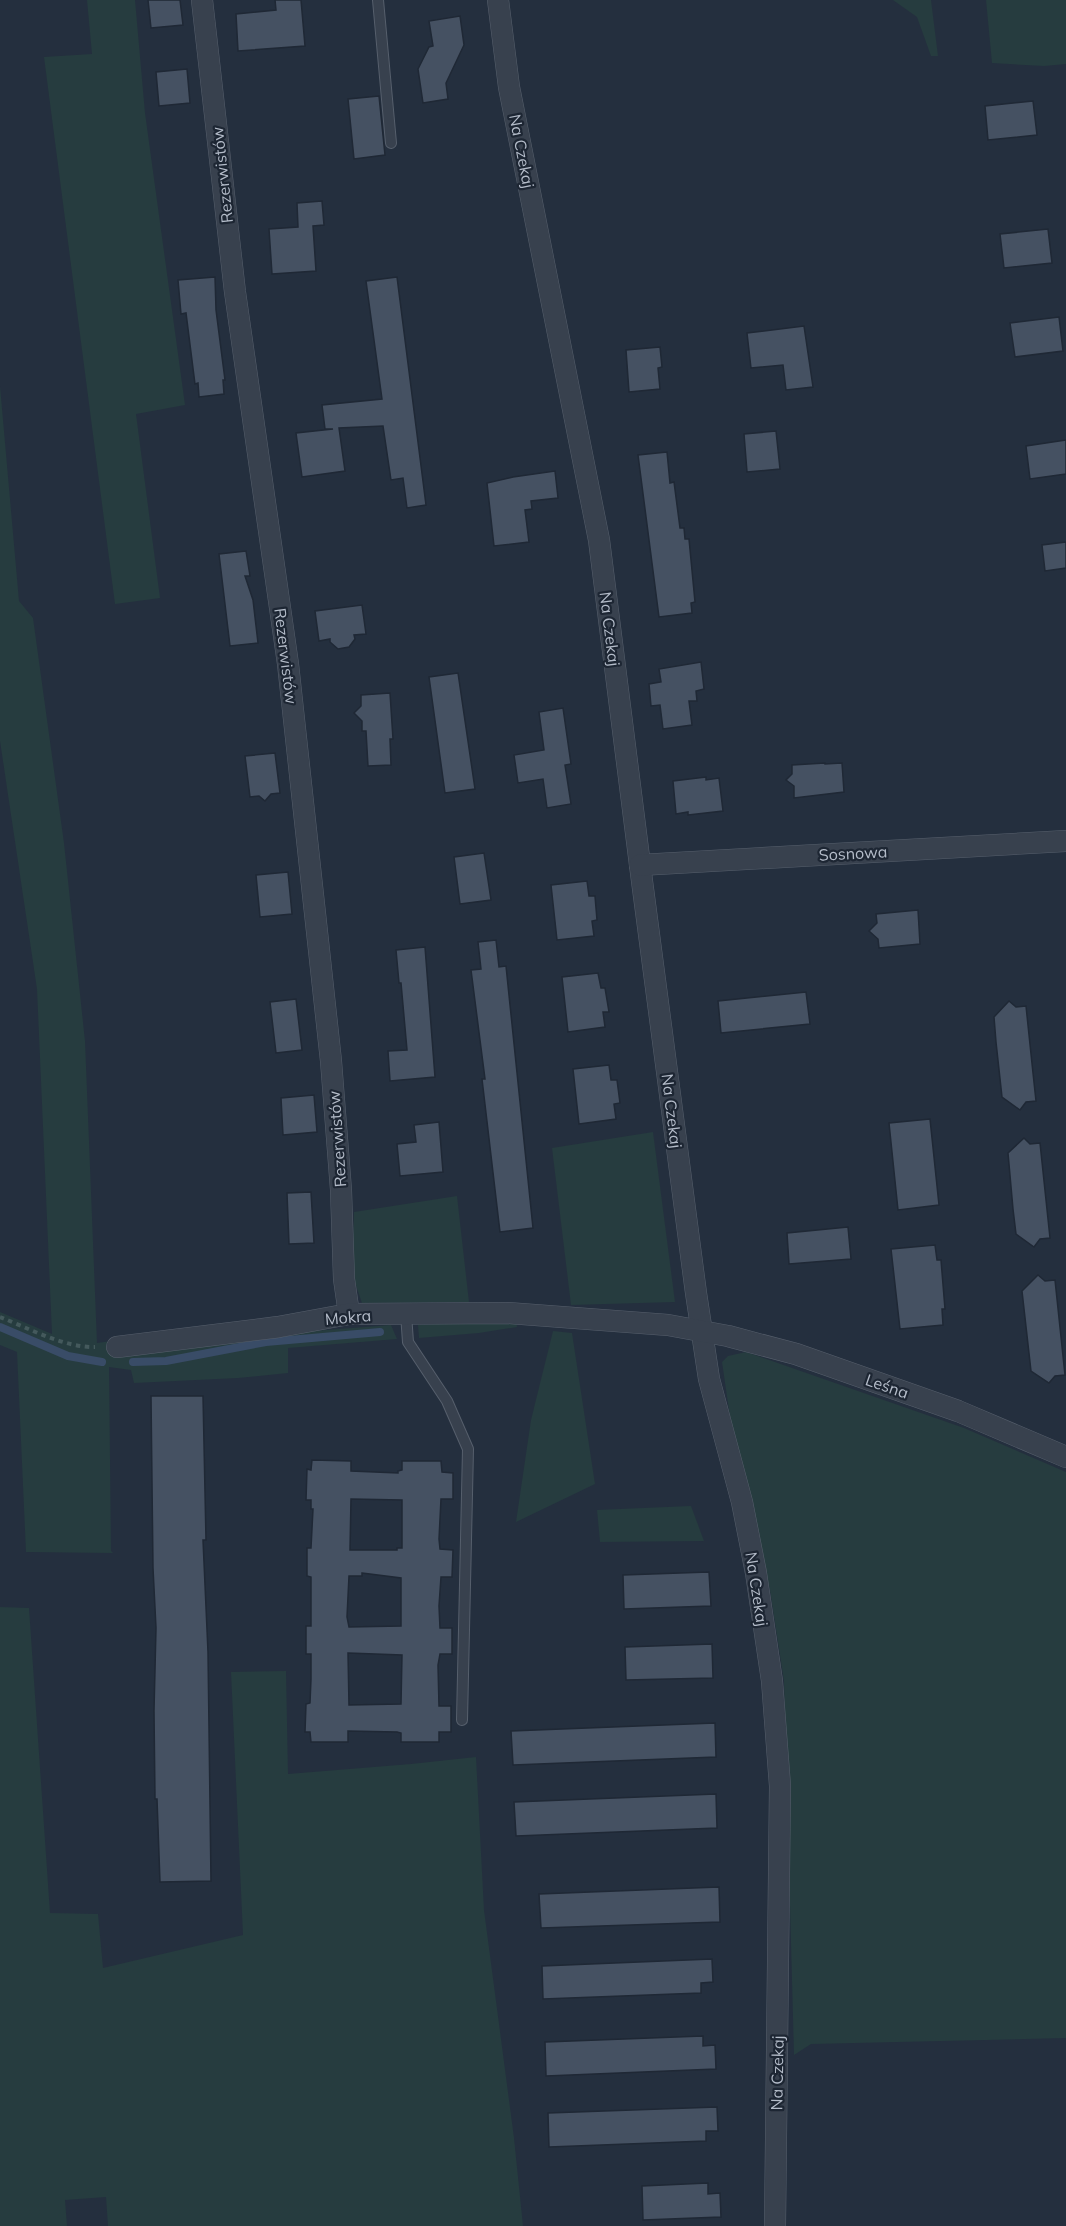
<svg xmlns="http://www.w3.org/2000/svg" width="1066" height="2226" viewBox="0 0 1066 2226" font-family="Mulish,sans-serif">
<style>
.green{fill:#263c3f}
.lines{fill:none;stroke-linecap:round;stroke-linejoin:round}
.stream{stroke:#394c67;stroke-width:8}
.building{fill:#455162;stroke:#1f2835;stroke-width:1.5;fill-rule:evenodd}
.lane-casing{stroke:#565f6c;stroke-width:12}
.street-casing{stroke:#565f6c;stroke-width:22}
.path{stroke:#44595c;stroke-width:4;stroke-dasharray:4.5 4.5;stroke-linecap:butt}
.lane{stroke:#38414e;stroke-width:10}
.street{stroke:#38414e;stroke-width:21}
.labels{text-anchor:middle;stroke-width:4.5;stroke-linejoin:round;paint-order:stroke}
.street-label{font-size:16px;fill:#b4bcc9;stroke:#1d2633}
</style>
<rect width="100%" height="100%" fill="#242f3e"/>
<g class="green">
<path d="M 87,0 L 135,0 L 145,113 L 185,405 L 136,414 L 160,598 L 115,604 L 44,57 L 92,54 Z"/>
<path d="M 893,0 L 931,0 L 938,56 L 931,56 L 917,17 Z"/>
<path d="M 986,0 L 1066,0 L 1066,64 L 1044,66 L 992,63 Z"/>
<path d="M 0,386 L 19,601 L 33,618 L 64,843 L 85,1041 L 97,1343 L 285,1317 L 287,1333 L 391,1325 L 397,1339 L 288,1348 L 288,1373 L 238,1378 L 134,1383 L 131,1370 L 109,1367 L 111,1551 L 113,1553 L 26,1552 L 17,1352 L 0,1345 L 0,1312 L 52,1334 L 37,989 L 0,741 Z"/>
<path d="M 653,1132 L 675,1302 L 571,1305 L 552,1148 Z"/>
<path d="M 457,1196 L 469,1302 L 362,1303 L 352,1274 L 354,1212 Z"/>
<path d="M 516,1320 L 517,1327 L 479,1333 L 419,1338 L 418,1325 Z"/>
<path d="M 553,1331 L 572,1333 L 595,1484 L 516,1522 L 531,1420 Z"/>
<path d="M 746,1352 L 964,1428 L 1066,1472 L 1066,2038 L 811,2044 L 794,2055 L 784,1681 L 770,1590 L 730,1417 L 722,1362 L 728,1356 Z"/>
<path d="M 691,1506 L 704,1541 L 600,1542 L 597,1510 Z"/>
<path d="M 0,1607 L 29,1608 L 50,1913 L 98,1914 L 103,1968 L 243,1935 L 231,1672 L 286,1671 L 288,1774 L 411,1764 L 476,1757 L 484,1910 L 514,2138 L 523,2226 L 108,2226 L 106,2197 L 65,2200 L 67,2226 L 0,2226 Z"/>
</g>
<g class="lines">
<g class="stream">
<path d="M 0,1327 L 68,1356 L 102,1362"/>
<path d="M 133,1362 L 166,1361 L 266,1342 L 380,1332"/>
</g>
</g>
<g class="building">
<path d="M 148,0 L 180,0 L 183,25 L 151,28 Z"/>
<path d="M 275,0 L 301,0 L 305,46 L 238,51 L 236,14 L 276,10 Z"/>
<path d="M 460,16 L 464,45 L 446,83 L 448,99 L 423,103 L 418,69 L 429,47 L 433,46 L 429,21 Z"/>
<path d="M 187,69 L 190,103 L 159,106 L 156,72 Z"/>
<path d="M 379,96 L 385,155 L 354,159 L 348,99 Z"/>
<path d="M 1033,101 L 1037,135 L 988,140 L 985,106 Z"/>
<path d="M 322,201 L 324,225 L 313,226 L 316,271 L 272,274 L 269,229 L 298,227 L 297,203 Z"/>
<path d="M 1048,229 L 1052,263 L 1004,268 L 1000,234 Z"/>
<path d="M 215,277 L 216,310 L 225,380 L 223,380 L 224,394 L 199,397 L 198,383 L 195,384 L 186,313 L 181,314 L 178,280 Z"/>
<path d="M 397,277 L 426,505 L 407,508 L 403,478 L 391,480 L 383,426 L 339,428 L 345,471 L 302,477 L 296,433 L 333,429 L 325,429 L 322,405 L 382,399 L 366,281 Z"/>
<path d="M 1059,317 L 1063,351 L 1015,357 L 1010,323 Z"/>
<path d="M 804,326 L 813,387 L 786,390 L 783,365 L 751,368 L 747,333 Z"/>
<path d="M 660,347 L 662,367 L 658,368 L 660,389 L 629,392 L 626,350 Z"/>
<path d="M 776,431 L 780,469 L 747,472 L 744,434 Z"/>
<path d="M 1066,440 L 1066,474 L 1030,479 L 1026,446 Z"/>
<path d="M 667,452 L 670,483 L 674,482 L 680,528 L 684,528 L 685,539 L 689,539 L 695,602 L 691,603 L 692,613 L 659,617 L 638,455 Z"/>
<path d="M 555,471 L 558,498 L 531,501 L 532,509 L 525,510 L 529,542 L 494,546 L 487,483 L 513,477 Z"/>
<path d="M 1066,542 L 1066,568 L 1045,571 L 1042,545 Z"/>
<path d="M 246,551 L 250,576 L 245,576 L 253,600 L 258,643 L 230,646 L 219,554 Z"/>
<path d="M 362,605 L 366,634 L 354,635 L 355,639 L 349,647 L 338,649 L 330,642 L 330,639 L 319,641 L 315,611 Z"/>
<path d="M 701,662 L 704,689 L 696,691 L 697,701 L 689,701 L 692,725 L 663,729 L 660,705 L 651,706 L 649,684 L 661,682 L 659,669 Z"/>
<path d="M 458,673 L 475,789 L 445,793 L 429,677 Z"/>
<path d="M 390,693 L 393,739 L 390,739 L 391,765 L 368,766 L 366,731 L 362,731 L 362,721 L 354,713 L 361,706 L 361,695 Z"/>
<path d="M 563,708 L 571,764 L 565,765 L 571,804 L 547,808 L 543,779 L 518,783 L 514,755 L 544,750 L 539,712 Z"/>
<path d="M 275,753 L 280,793 L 271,794 L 265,801 L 259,796 L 250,797 L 245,756 Z"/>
<path d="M 825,763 L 825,764 L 842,763 L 844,792 L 794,798 L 794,786 L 786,780 L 792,774 L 792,765 Z"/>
<path d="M 706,777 L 706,780 L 719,778 L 723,811 L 688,815 L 688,812 L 676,814 L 673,781 Z"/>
<path d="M 484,853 L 491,900 L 460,904 L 454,857 Z"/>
<path d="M 288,872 L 292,914 L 260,917 L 256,875 Z"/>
<path d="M 587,881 L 589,896 L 595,896 L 597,920 L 592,921 L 594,936 L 557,940 L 551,885 Z"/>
<path d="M 918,910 L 920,944 L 879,948 L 878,939 L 869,931 L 877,923 L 876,914 Z"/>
<path d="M 496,940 L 499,967 L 506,966 L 533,1228 L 500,1232 L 482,1079 L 485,1079 L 471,970 L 481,969 L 478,942 Z"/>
<path d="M 425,947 L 435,1077 L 390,1081 L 388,1051 L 407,1050 L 401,983 L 399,983 L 396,950 Z"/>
<path d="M 598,973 L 601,988 L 605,988 L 609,1012 L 603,1012 L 605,1027 L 568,1032 L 562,977 Z"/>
<path d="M 806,992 L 810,1024 L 721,1033 L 718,1001 Z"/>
<path d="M 296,999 L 302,1050 L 276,1053 L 270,1002 Z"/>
<path d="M 1009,1001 L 1016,1007 L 1026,1006 L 1033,1073 L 1036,1101 L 1026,1102 L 1020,1110 L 1002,1097 L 996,1042 L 994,1017 Z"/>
<path d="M 609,1065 L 611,1080 L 617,1080 L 620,1103 L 614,1104 L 616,1119 L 579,1124 L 573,1069 Z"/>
<path d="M 314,1095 L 317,1132 L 283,1135 L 281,1098 Z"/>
<path d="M 930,1119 L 939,1205 L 898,1210 L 889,1123 Z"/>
<path d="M 439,1122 L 443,1172 L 400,1176 L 397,1144 L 416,1142 L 414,1125 Z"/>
<path d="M 1024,1138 L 1030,1144 L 1040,1143 L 1050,1238 L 1040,1239 L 1034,1247 L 1016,1234 L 1013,1209 L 1008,1153 Z"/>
<path d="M 311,1192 L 314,1243 L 289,1244 L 287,1193 Z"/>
<path d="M 848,1227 L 851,1259 L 789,1264 L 787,1233 Z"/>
<path d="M 935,1245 L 937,1260 L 941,1260 L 945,1309 L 942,1309 L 943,1325 L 900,1329 L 891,1249 Z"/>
<path d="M 1038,1275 L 1045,1281 L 1055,1280 L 1065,1375 L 1055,1376 L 1049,1383 L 1031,1371 L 1022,1291 Z"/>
<path d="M 151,1396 L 203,1396 L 206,1540 L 203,1540 L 208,1652 L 211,1881 L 160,1882 L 157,1799 L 155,1799 L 154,1711 L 156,1628 L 153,1568 Z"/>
<path d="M 312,1460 L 351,1461 L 351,1471 L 398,1473 L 398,1471 L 402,1470 L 402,1461 L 441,1461 L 442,1472 L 453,1473 L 453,1499 L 441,1499 L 439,1539 L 440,1549 L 453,1550 L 452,1577 L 441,1577 L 439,1606 L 440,1628 L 452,1628 L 452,1654 L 440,1654 L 438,1665 L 439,1706 L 451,1706 L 451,1732 L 439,1732 L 439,1742 L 401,1742 L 401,1733 L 397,1732 L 348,1731 L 348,1742 L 311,1742 L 310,1732 L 305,1732 L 306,1704 L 310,1703 L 311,1679 L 311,1654 L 306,1654 L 306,1626 L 311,1626 L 311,1577 L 307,1576 L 307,1548 L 311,1548 L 313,1509 L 311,1509 L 311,1500 L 306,1500 L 307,1469 L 311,1470 ZM 351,1499 L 402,1500 L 402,1548 L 397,1548 L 397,1550 L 350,1550 ZM 362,1573 L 401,1578 L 401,1626 L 349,1627 L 347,1617 L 349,1576 L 362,1576 ZM 348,1653 L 402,1655 L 401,1704 L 349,1705 Z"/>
<path d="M 709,1572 L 711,1606 L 624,1609 L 623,1575 Z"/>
<path d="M 712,1644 L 713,1678 L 626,1680 L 625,1647 Z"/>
<path d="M 715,1723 L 716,1757 L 513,1765 L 511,1731 Z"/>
<path d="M 716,1794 L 717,1828 L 516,1836 L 514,1802 Z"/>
<path d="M 719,1887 L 720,1922 L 541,1928 L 539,1894 Z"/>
<path d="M 712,1959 L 713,1982 L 701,1983 L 701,1993 L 543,1999 L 542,1966 Z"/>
<path d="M 703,2036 L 703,2046 L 715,2045 L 716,2069 L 546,2076 L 545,2042 Z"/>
<path d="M 717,2107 L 718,2131 L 706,2131 L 706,2141 L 549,2147 L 548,2113 Z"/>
<path d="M 708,2183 L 708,2194 L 720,2193 L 721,2217 L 643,2220 L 642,2186 Z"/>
</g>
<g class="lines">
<defs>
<g id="lane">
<path d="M 378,0 L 391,143"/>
<path d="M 406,1314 L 408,1342 L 447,1401 L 468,1449 L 462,1720"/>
</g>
<g id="street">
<path d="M 202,0 L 235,292 L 288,664 L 331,1061 L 341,1190 L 344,1279 L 349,1314"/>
<path d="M 498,0 L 509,87 L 599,540 L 642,881 L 696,1293 L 709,1379 L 742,1502 L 756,1573 L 772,1681 L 780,1786 L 775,2226"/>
<path d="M 640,865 L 1066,841"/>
<path d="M 117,1347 L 278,1327 L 349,1314 L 508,1313 L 668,1325 L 728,1336 L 796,1354 L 958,1411 L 1066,1457"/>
</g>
</defs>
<use href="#lane" class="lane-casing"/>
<use href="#street" class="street-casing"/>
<path class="path" d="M 0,1317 C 28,1328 65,1348 95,1347"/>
<use href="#lane" class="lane"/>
<use href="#street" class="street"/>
</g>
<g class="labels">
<g class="street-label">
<text transform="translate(522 151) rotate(79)" y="6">Na Czekaj</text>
<text transform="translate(222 175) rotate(-96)" y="6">Rezerwistów</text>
<text transform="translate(610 629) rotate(83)" y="6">Na Czekaj</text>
<text transform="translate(286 656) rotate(83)" y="6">Rezerwistów</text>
<text transform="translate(853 853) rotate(-3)" y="6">Sosnowa</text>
<text transform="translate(672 1111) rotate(83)" y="6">Na Czekaj</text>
<text transform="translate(337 1139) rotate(-94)" y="6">Rezerwistów</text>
<text transform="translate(348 1317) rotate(-5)" y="6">Mokra</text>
<text transform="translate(887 1386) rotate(19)" y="6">Leśna</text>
<text transform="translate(757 1589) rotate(81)" y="6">Na Czekaj</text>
<text transform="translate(777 2073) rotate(-89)" y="6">Na Czekaj</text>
</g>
</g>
</svg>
